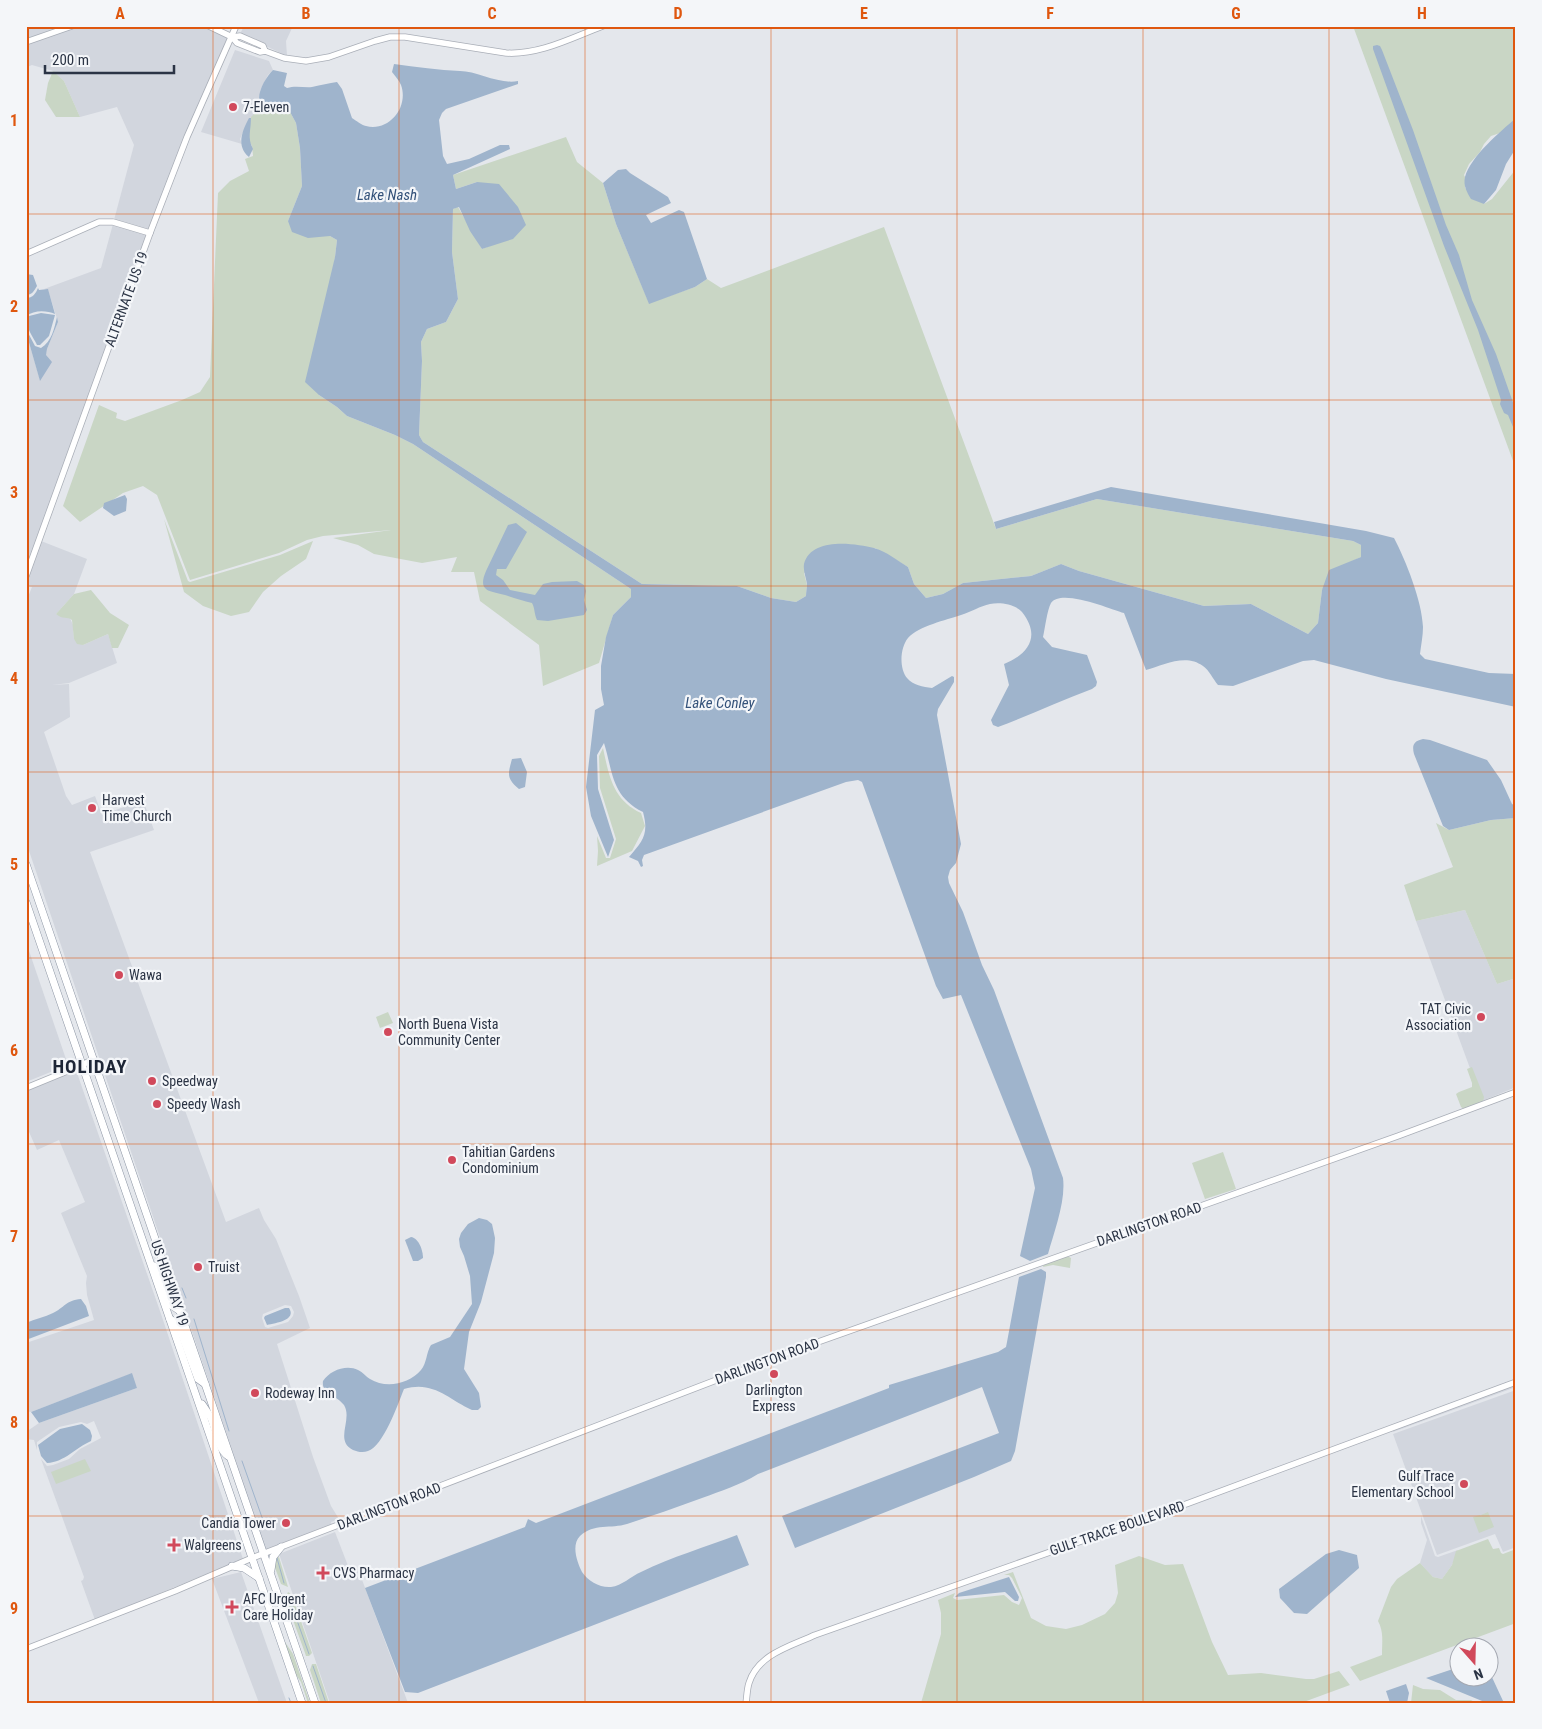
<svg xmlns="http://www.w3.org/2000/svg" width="1542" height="1729" viewBox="0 0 1542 1729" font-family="'Roboto Condensed',sans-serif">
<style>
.built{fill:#d2d6de;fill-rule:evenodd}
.green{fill:#c9d6c5}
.water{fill:#9fb4cc}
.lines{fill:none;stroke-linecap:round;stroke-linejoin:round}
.stream{stroke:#9fb4cc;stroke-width:1}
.secondary-casing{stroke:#a9aeb7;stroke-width:7}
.highway-casing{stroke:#8b94a3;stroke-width:8}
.secondary{stroke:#fff;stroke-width:5.5}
.highway{stroke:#fff;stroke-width:7}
.grid{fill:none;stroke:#df570f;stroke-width:1;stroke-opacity:0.55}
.poi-dot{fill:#d1495b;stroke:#f4f6f9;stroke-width:2}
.labels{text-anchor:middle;stroke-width:4.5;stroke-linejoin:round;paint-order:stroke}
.poi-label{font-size:14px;fill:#2b3445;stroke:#f4f6f9;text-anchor:start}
.street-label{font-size:14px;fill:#2b3445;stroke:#f4f6f9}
.water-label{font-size:15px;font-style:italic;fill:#34527a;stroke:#f4f6f9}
.district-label{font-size:19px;font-weight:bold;letter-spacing:1px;fill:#1d2536;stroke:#f4f6f9}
.neatline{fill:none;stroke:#df570f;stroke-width:2}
.grid-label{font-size:16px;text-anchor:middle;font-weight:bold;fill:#df570f}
</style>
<rect width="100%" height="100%" fill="#e4e7ec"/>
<g class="built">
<path d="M 26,26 L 64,26 L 26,39 Z"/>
<path d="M 79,26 L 202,26 L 228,38 L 148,230 L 114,220 L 134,145 L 117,107 L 80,117 L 64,81 L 53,71 L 32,65 L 27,67 L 28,83 L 26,84 L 26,44 Z"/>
<path d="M 244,26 L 293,26 L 286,41 L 287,56 L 240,34 Z"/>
<path d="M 235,50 L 269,61 L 273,70 L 268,75 L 260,91 L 260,104 L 262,106 L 248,121 L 240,139 L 242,144 L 201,132 Z"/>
<path d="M 113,224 L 147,235 L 26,569 L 26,332 L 40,380 L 47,349 L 58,322 L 48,290 L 44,289 L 101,268 Z"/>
<path d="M 41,541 L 87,559 L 74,594 L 56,614 L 70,618 L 73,625 L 74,639 L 83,645 L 108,634 L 117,663 L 69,683 L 52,685 L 69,684 L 70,717 L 44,732 L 66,796 L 72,805 L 95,796 L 102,815 L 143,800 L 154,830 L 90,852 L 226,1222 L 259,1208 L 264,1220 L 276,1239 L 299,1296 L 310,1328 L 277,1344 L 313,1457 L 331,1506 L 339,1519 L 331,1522 L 332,1525 L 266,1550 L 26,842 L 26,602 L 32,587 L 27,586 L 26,588 L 26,584 ZM 285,1305 L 291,1306 L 294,1312 L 293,1316 L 288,1322 L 268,1328 L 265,1327 L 262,1318 L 263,1314 Z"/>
<path d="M 1465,910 L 1497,984 L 1516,978 L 1516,1087 L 1482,1101 L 1416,921 Z"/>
<path d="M 26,942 L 68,1065 L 26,1082 Z"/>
<path d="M 76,1070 L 161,1314 L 243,1559 L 95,1620 L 81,1581 L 83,1580 L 84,1577 L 41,1459 L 47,1466 L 53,1465 L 69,1459 L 80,1449 L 101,1438 L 94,1421 L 87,1424 L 81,1422 L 59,1427 L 37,1442 L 37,1450 L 34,1440 L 26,1439 L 26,1432 L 39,1423 L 137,1388 L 131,1374 L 31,1412 L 26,1411 L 26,1343 L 94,1320 L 87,1295 L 86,1283 L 87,1276 L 61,1213 L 85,1202 L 59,1140 L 37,1150 L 26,1125 L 26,1091 Z"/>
<path d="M 1516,1384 L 1516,1387 L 1393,1432 L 1392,1430 Z"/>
<path d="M 1516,1390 L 1516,1547 L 1503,1552 L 1495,1534 L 1437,1555 L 1393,1434 Z"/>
<path d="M 1421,1516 L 1435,1556 L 1438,1557 L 1458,1550 L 1452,1565 L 1442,1579 L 1433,1577 L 1420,1563 L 1427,1540 L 1421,1523 Z"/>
<path d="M 335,1532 L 350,1571 L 358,1569 L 408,1703 L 330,1703 L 279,1554 Z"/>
<path d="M 241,1572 L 287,1703 L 259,1703 L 212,1579 Z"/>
</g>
<g class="green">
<path d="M 1353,26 L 1516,26 L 1516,120 L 1503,132 L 1491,136 L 1484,144 L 1480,152 L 1469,164 L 1464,175 L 1465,177 L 1465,188 L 1484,204 L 1492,199 L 1516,169 L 1516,469 Z"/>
<path d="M 53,71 L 64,81 L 80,117 L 56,117 L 45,100 L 48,83 Z"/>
<path d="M 262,106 L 289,110 L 296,123 L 300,148 L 302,186 L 288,221 L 330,236 L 337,240 L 319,395 L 337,407 L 347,416 L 395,435 L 413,444 L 631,589 L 631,597 L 613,615 L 599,663 L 543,686 L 539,645 L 480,601 L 474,572 L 451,572 L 457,557 L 422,563 L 374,554 L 358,545 L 333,538 L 391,530 L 323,536 L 307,540 L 279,553 L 190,580 L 157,495 L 143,486 L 123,493 L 80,522 L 63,506 L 99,405 L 117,413 L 116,418 L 125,421 L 182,400 L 200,392 L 210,377 L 218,193 L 230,181 L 249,171 L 245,159 L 253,156 L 252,146 L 248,139 L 251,117 Z"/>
<path d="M 566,137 L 577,162 L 603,183 L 616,224 L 649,303 L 695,287 L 707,279 L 721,288 L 884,227 L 996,529 L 1097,499 L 1353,541 L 1361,545 L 1361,557 L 1346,564 L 1322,590 L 1318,623 L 1308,634 L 1251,604 L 1204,606 L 1079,571 L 1061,564 L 1031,576 L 963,583 L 943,594 L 926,598 L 914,584 L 908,567 L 875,548 L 804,573 L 807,585 L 806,596 L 796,602 L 771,598 L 737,586 L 642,584 L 423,442 L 419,435 L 422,361 L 421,342 L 427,329 L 446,322 L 458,299 L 452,252 L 453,209 L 458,207 L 482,249 L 495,244 L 477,182 L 456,189 L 453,175 Z"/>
<path d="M 164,519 L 188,581 L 190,582 L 280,555 L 313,541 L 306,559 L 281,576 L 263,592 L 249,612 L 231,616 L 203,606 L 184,592 Z"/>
<path d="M 91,590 L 110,613 L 129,625 L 118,648 L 112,648 L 108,634 L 83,645 L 77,644 L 74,639 L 72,620 C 67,616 63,620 56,614 L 74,594 Z"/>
<path d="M 603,748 C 609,776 613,800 641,813 L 645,826 L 632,851 L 597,866 L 598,851 L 597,836 L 606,858 L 610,858 L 616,839 L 600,788 L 599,756 Z"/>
<path d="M 1516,818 L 1516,978 L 1497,984 L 1465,910 L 1416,921 L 1404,885 L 1453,867 L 1436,823 L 1449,830 L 1491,820 Z"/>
<path d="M 388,1012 L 393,1023 L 380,1028 L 376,1017 Z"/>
<path d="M 1472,1067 L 1484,1097 L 1483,1102 L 1464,1109 L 1461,1107 L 1456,1094 L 1459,1092 L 1472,1087 L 1472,1083 L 1467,1069 Z"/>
<path d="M 1223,1152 L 1236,1189 L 1205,1199 L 1192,1163 Z"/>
<path d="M 1067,1256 L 1071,1258 L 1070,1268 L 1053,1265 L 1043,1267 L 1044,1264 Z"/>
<path d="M 85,1459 L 91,1471 L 56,1484 L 51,1472 Z"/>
<path d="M 1488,1512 L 1494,1527 L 1479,1533 L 1473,1517 L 1480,1515 L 1482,1517 L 1481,1515 Z"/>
<path d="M 1488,1539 L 1493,1549 L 1499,1548 L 1501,1553 L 1503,1554 L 1516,1549 L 1516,1623 L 1360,1681 L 1350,1667 L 1382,1655 C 1382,1642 1384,1632 1378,1621 L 1391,1587 L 1397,1579 L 1420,1563 L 1433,1577 L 1442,1579 L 1452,1565 L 1456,1551 Z"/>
<path d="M 1139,1556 L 1165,1565 L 1183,1564 L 1212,1642 L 1228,1675 L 1261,1673 L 1306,1679 L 1314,1679 L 1339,1671 L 1350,1685 L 1301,1703 L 921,1703 L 941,1634 L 941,1613 L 938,1600 L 955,1593 L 953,1598 L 957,1600 L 1004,1595 L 1012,1602 L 1019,1605 L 1022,1598 L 1012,1578 L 1009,1575 L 1004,1575 L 1013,1572 L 1031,1618 L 1046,1626 L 1066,1629 L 1082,1625 L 1105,1614 L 1115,1603 L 1118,1593 L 1115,1565 Z"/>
<path d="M 279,1557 L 288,1587 L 281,1584 L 274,1565 L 276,1558 Z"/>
<path d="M 288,1592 L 292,1595 L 312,1653 L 309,1656 L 306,1656 L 305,1653 L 285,1598 Z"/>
<path d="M 283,1639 L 293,1654 L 310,1703 L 308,1703 L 301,1682 L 294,1672 Z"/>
<path d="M 312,1664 L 316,1664 L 329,1703 L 321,1703 L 310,1670 Z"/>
<path d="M 1413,1685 L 1423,1689 L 1440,1690 L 1456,1700 L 1471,1700 L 1476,1703 L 1411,1703 Z"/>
</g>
<g class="water">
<path d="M 1377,45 L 1380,46 L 1382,50 L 1413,130 L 1446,225 L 1459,255 L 1472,300 L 1496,354 L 1516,411 L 1516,434 L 1508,415 L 1504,413 L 1500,404 L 1501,400 L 1478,330 L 1444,246 L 1373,49 L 1373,46 Z"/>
<path d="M 394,64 C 416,67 439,70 460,71 C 477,71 500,85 518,81 L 518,84 L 446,109 L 442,113 L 439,120 L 443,156 L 447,164 L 469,159 L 500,145 L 509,145 L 510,149 L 453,175 L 456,189 L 477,182 L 499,184 L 518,207 L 526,225 L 513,239 L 482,249 L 470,231 L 459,207 L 453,209 L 452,252 L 458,299 L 446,322 L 427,329 L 421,342 L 422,361 L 419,435 L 423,442 L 642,584 L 737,586 L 771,598 L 796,602 L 806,596 C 806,592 807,588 807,584 C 806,577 803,571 804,564 C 811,537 854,543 874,548 C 886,551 898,561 908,567 L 914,584 L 926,598 L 943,594 L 963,583 L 1031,576 L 1061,564 L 1079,571 L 1204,606 L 1251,604 L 1308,634 L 1318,623 L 1322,590 L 1329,570 L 1361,557 L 1361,545 L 1353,541 L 1097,499 L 996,529 L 994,522 L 1111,487 L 1366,531 L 1394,538 C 1406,561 1422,601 1423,627 C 1423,636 1421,645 1420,654 L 1425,659 L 1489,673 L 1516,674 L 1516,707 L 1386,679 L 1314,660 L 1303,661 L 1233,686 L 1218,685 C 1213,679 1209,670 1203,666 C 1186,653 1163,665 1146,670 L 1124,613 C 1110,609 1061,588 1051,603 C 1047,610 1045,629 1043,637 L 1052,647 L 1087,655 L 1097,682 L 1096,686 L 1092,689 C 1060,701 1030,715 998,727 L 993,725 L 991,720 L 1009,685 L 1004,664 C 1029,654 1041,636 1022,612 C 1015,604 1000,602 990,604 C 980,606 971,612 961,615 C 946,620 919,626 908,638 C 900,648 899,668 907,678 C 913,685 923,687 932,688 L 952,676 L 954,677 L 954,682 L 938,709 L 937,715 L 961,844 L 956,863 L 950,870 L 948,877 L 949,883 L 963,912 L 982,965 L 994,990 L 1063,1178 C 1066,1201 1054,1232 1048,1254 L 1030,1261 L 1020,1256 L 1035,1188 L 1031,1169 L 961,995 L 943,999 L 936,986 L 862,782 L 858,780 L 846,782 L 644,855 L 642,860 L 643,866 L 641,867 L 638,861 L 629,857 C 643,841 649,834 643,812 C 611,796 613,772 604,743 L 597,755 L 598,789 L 614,840 L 608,857 L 591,816 L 586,787 L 595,710 L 604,705 L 601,689 L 601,666 L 606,637 L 613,615 L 631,597 L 631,589 L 413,444 L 395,435 L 347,416 L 337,407 L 319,395 L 305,382 L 335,257 L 337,240 L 330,236 L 308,238 L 292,232 L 288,221 L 302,186 L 300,148 L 296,123 L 289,110 L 260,104 C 256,93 266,77 273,70 L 287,73 L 284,86 L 287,88 C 296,85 304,88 312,87 C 321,85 329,83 337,82 L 342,89 L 352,118 C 357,121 361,125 366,126 C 389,132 409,107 401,85 C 399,80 395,76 392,72 Z"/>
<path d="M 249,118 L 251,118 C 251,131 247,137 253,149 L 249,157 C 236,146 242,131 249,118 Z"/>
<path d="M 1516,118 L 1516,148 L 1506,164 L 1496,190 L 1484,204 L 1471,199 C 1467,192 1463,186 1465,177 C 1471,156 1500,132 1516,118 Z"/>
<path d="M 626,169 L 630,173 L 668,197 L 671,203 L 646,215 L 651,223 L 679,210 L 684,212 L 707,279 L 695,287 L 649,304 L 616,224 L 603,183 L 618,170 Z"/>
<path d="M 26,274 L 33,275 L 37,286 C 34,291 32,295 26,295 Z"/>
<path d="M 38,288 L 39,290 L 48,289 L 55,314 C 46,310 34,310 26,316 L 26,298 C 33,298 36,293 38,288 Z"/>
<path d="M 41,313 L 55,315 L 49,336 L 40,345 L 37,345 C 33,336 24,327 29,316 Z"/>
<path d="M 57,317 L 58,322 L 47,349 L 46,355 L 52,362 L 40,381 L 26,332 L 26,329 L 35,346 L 41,348 C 52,341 54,329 57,317 Z"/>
<path d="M 125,495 L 127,499 L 126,511 L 114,516 L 103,508 L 104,503 Z"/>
<path d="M 516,523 L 527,532 L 506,569 L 497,569 L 496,575 L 503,580 L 510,590 L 535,595 L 543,584 L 552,582 L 577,581 L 584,585 L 586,591 L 584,600 L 587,610 L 584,615 L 548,621 L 537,620 C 534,614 535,608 532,603 C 523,601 514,598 505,595 C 490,591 477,592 486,571 L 508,525 Z"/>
<path d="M 1423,739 L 1430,740 L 1487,760 L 1501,780 L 1512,804 L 1516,806 L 1516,818 L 1491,820 L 1449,830 L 1443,826 L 1414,754 C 1412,746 1413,741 1423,739 Z"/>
<path d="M 521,758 L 527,772 L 525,787 L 519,789 C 506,778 508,774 512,759 Z"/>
<path d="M 479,1218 L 487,1220 L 492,1224 L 495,1238 L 494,1253 L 481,1302 L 469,1332 L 464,1369 L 479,1393 L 481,1407 L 478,1410 L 472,1410 C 448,1399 433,1380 404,1389 C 398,1404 383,1447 368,1451 C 363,1453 358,1452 353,1450 C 334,1440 353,1420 344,1405 C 337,1395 321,1394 323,1381 C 330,1370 347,1364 358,1370 C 363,1372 366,1377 370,1379 C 386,1389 409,1384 421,1370 C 427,1363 426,1353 431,1345 L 450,1337 L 472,1304 L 470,1276 L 464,1256 L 460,1247 L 459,1239 L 461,1233 L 468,1224 Z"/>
<path d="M 411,1237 C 419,1238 423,1251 423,1258 L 418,1261 L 413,1261 L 405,1240 Z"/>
<path d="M 1041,1269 L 1046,1272 L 1046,1277 L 1015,1451 L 1011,1461 L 974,1477 L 795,1548 L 782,1516 L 999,1433 L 982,1387 L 758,1474 C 740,1485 721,1491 702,1498 C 677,1507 652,1516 627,1524 C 611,1529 594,1523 580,1536 C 571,1545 577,1562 582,1572 C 588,1581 600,1588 611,1587 C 622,1586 631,1576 641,1572 C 672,1557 705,1547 737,1535 L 749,1565 L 418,1693 L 405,1692 L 365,1588 L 525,1527 L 528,1519 L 536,1523 L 889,1388 L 889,1385 L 998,1352 L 1006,1347 L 1007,1342 L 1019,1277 Z"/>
<path d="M 81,1299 L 86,1306 L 89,1316 L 26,1340 L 26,1323 C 35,1319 45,1317 53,1313 C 64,1308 66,1300 81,1299 Z"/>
<path d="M 285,1308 L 289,1308 C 297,1320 276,1323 267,1325 L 264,1318 L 265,1316 Z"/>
<path d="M 132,1373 L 137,1388 L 39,1423 L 31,1412 Z"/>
<path d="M 82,1424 L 90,1430 L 92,1436 L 91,1441 C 75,1448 65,1462 47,1463 L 41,1456 L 38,1445 L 60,1429 Z"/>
<path d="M 1339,1550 L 1357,1555 L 1359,1568 L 1307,1614 L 1294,1613 L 1280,1598 L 1279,1589 L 1326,1554 Z"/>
<path d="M 1009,1577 L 1019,1597 L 1018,1601 L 1015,1601 L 1005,1592 L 955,1597 L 959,1593 Z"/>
<path d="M 1459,1667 L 1460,1676 L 1490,1676 L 1490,1673 L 1504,1703 L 1487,1703 L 1426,1678 Z"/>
<path d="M 1406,1684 L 1409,1693 L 1407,1703 L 1390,1703 L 1386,1691 Z"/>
</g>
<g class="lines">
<g class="stream">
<path d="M 182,1288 L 186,1298"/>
<path d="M 194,1319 L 229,1431"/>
<path d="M 242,1461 L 264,1523"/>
<path d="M 277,1558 L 284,1583"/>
<path d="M 288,1595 L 309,1654"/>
<path d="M 313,1666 L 326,1703"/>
<path d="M 289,1698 L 291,1703"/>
</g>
<defs>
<g id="secondary">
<path d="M 209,26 L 232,37 L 237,43 L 260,52 L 265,51 L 284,58 L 306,61 L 329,57 L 375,41 L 390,37 L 405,37 L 506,53 C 540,55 571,38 603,26"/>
<path d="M 232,37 L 240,36 L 263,46 L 265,51"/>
<path d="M 26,42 L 72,26"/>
<path d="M 26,254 L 99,222 L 113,222 L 150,233"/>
<path d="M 26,576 L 150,233 L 187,137 L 236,26"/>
<path d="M 26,1088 L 82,1065 L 94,1059"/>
<path d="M 26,1649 L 175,1591 L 252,1558 L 787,1353 L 1398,1136 L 1516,1092"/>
<path d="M 746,1703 C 747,1696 747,1689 749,1683 C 758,1654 791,1646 815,1635 L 1189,1503 L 1516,1382"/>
</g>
<g id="highway">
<path d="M 26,864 L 315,1703"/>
<path d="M 26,902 L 302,1703"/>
<path d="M 154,1266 L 161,1277 L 171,1305 L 180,1311"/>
<path d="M 170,1319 L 175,1322 L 180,1330 L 198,1379 L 205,1384"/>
<path d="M 202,1404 C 205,1408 208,1413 211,1418 C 216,1430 217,1448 228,1456"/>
<path d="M 232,1566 L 244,1568 L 259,1578"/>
<path d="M 271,1570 L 273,1557 L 281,1547"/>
</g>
</defs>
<use href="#secondary" class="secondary-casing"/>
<use href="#highway" class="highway-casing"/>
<use href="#secondary" class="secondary"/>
<use href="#highway" class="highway"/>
</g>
<path class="grid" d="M 213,26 L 213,1703M 399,26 L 399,1703M 585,26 L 585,1703M 771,26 L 771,1703M 957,26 L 957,1703M 1143,26 L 1143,1703M 1329,26 L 1329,1703M 26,214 L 1516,214M 26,400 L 1516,400M 26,586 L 1516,586M 26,772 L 1516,772M 26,958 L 1516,958M 26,1144 L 1516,1144M 26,1330 L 1516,1330M 26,1516 L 1516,1516"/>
<g class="poi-dot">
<circle cx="233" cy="107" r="5"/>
<circle cx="92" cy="808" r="5"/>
<circle cx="119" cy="975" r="5"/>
<circle cx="1481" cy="1017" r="5"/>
<circle cx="388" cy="1032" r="5"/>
<circle cx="152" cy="1081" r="5"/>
<circle cx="157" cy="1104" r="5"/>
<circle cx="452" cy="1160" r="5"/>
<circle cx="198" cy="1267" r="5"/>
<circle cx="774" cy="1374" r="5"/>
<circle cx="255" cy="1393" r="5"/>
<circle cx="1464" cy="1484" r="5"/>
<circle cx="286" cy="1523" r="5"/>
<path d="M171.5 1537.5h5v5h5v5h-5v5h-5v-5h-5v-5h5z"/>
<path d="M320.5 1565.5h5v5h5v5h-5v5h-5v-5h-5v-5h5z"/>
<path d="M229.5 1599.5h5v5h5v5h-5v5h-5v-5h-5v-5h5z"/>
</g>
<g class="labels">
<g class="poi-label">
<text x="243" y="112">7-Eleven</text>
<text x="102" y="805">Harvest<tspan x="102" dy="16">Time Church</tspan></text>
<text x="129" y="980">Wawa</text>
<text x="1471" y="1014" text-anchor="end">TAT Civic<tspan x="1471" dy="16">Association</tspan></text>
<text x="398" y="1029">North Buena Vista<tspan x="398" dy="16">Community Center</tspan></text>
<text x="162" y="1086">Speedway</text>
<text x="167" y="1109">Speedy Wash</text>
<text x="462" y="1157">Tahitian Gardens<tspan x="462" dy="16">Condominium</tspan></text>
<text x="208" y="1272">Truist</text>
<text x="774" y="1395" text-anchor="middle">Darlington<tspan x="774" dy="16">Express</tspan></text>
<text x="265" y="1398">Rodeway Inn</text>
<text x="1454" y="1481" text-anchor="end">Gulf Trace<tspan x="1454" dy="16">Elementary School</tspan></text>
<text x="276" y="1528" text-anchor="end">Candia Tower</text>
<text x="184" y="1550">Walgreens</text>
<text x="333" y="1578">CVS Pharmacy</text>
<text x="243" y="1604">AFC Urgent<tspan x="243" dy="16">Care Holiday</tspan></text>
</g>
<g class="street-label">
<text transform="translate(126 299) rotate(-70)" y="5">ALTERNATE US 19</text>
<text transform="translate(1149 1224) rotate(-19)" y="5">DARLINGTON ROAD</text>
<text transform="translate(170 1283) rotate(71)" y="5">US HIGHWAY 19</text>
<text transform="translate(767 1361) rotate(-20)" y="5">DARLINGTON ROAD</text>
<text transform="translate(389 1506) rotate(-21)" y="5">DARLINGTON ROAD</text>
<text transform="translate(1117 1528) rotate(-19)" y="5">GULF TRACE BOULEVARD</text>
</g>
<g class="water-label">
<text x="387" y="200">Lake Nash</text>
<text x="720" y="708">Lake Conley</text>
</g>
<g class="district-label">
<text x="90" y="1073">HOLIDAY</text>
</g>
</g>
<rect width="1542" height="1729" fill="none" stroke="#f4f6f9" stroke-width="55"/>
<g transform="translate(1474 1662) rotate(160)"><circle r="24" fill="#f4f6f9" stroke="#a4a8b1"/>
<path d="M0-4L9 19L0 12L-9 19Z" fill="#d1495b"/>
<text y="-8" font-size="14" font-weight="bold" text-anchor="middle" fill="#2b3445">N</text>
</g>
<path d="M45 65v8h129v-8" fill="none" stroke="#2b3445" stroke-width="2.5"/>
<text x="52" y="65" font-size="15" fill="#2b3445" stroke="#f4f6f9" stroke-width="4" paint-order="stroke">200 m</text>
<rect x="28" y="28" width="1486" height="1674" class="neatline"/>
<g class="grid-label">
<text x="120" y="19">A</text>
<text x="306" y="19">B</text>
<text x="492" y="19">C</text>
<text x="678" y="19">D</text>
<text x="864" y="19">E</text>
<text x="1050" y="19">F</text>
<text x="1236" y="19">G</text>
<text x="1422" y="19">H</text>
<text x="14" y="126">1</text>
<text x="14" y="312">2</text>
<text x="14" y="498">3</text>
<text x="14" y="684">4</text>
<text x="14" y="870">5</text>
<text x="14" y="1056">6</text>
<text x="14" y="1242">7</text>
<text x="14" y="1428">8</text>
<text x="14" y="1614">9</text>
</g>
</svg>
